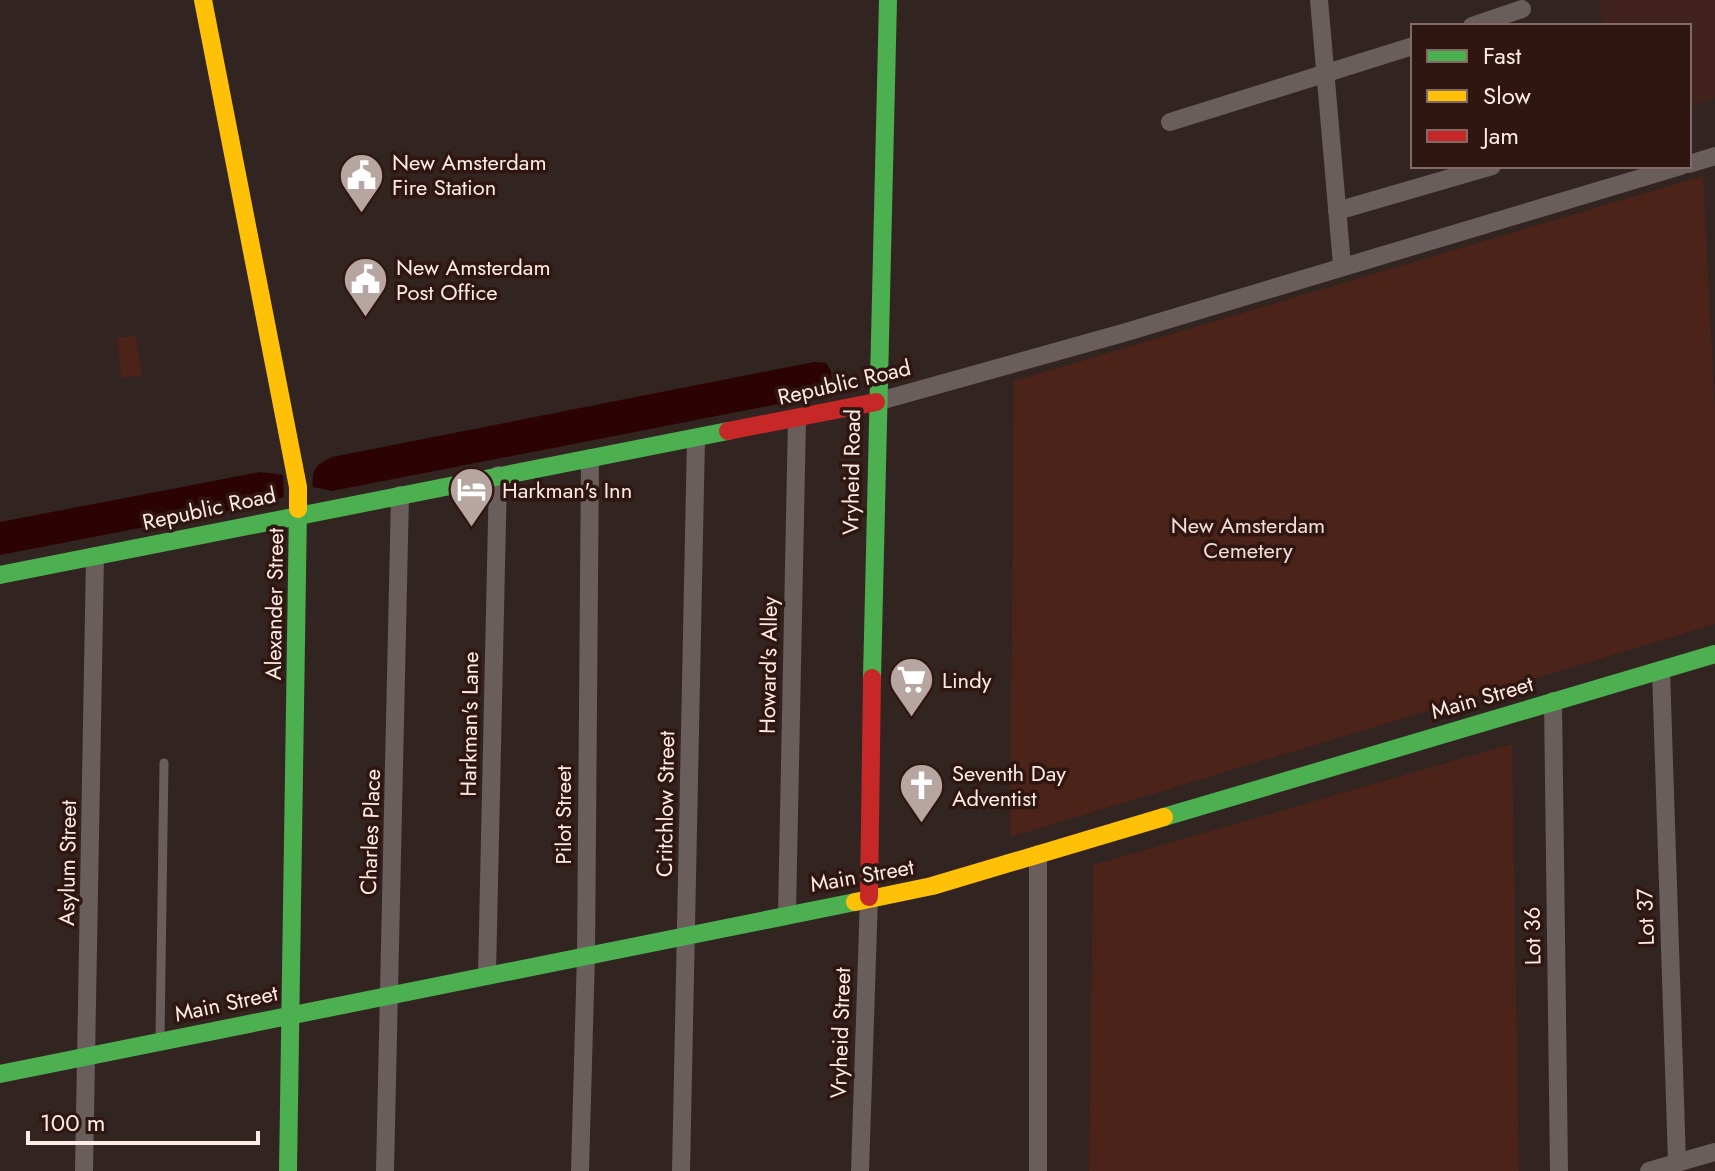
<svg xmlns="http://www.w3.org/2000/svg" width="1715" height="1171" viewBox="0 0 1715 1171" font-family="Jost,sans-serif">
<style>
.built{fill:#42221c}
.green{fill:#4c2319}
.water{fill:#2c0303}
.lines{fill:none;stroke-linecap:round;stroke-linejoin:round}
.lane{stroke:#695e5c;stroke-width:9}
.street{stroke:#695e5c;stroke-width:18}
.fast{stroke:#4caf50;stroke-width:18}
.slow{stroke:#ffc107;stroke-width:18}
.jam{stroke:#c62828;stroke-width:18}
.labels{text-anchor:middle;stroke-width:7;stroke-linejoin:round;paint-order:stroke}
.poi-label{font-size:22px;fill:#feebe6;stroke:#301610;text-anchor:start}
.street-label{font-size:22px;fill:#feebe6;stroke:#301610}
.park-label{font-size:22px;fill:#f3ded8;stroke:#301610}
</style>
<rect width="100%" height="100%" fill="#322421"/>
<path class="built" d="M 1599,0 L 1715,0 L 1715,99 L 1689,106 L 1689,26 L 1602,26 Z"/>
<g class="green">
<path d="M 1703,176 L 1715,411 L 1715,624 L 1010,837 L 1014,381 Z"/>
<path d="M 136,336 L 142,375 L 122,378 L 117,338 Z"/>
<path d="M 1512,744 L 1519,1171 L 1089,1171 L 1093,865 Z"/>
</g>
<g class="water">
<path d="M 814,362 L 826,363 L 831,371 L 832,385 L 809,398 L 332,491 L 313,487 C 311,469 316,465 332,457 Z"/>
<path d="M 260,472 L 283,475 L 284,497 L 264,504 L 0,555 L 0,522 Z"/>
</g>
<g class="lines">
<path class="lane" d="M 160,1038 L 164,763"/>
<g class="street">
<path d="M 1319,0 L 1342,265"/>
<path d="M 1472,26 L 1522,9"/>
<path d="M 1170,122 L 1413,46"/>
<path d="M 1689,164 L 1715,156"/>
<path d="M 1337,211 L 1492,166"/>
<path d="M 876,402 L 1123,333 L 1681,166"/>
<path d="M 1661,670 L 1677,1162"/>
<path d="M 1553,701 L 1559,1171"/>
<path d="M 787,913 L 797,418"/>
<path d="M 487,974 L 498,475"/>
<path d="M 84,1171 L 95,556"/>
<path d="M 385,1171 L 400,495"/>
<path d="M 580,1171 L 586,954 L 590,458"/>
<path d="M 681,1171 L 696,438"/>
<path d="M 860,1171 L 869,897"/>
<path d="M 1038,1171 L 1038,854"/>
<path d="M 1649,1171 L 1715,1152"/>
</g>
<g class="fast">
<path d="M 0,575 L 728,431"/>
<path d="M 872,678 L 888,0"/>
<path d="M 1164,817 L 1715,654"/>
<path d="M 0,1074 L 855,902"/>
<path d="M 288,1171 L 298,509"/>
</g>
<g class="slow">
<path d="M 203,0 L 298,487 L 298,509"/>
<path d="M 855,902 L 932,886 L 1164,817"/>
</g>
<g class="jam">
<path d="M 728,431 L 876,402"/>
<path d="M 869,897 L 872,678"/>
</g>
</g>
<defs>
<symbol id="civic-pin" viewBox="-11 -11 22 30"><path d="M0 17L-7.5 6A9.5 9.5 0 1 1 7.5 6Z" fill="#b7a5a1" stroke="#301610"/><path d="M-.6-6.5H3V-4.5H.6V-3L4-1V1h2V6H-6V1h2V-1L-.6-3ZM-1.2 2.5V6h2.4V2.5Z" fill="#fff"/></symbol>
<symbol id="hotel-pin" viewBox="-11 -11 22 30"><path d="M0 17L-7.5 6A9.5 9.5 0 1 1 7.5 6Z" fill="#b7a5a1" stroke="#301610"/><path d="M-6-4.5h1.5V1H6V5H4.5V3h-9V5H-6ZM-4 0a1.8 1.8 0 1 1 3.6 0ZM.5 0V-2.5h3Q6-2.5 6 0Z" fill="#fff"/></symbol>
<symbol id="supermarket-pin" viewBox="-11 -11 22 30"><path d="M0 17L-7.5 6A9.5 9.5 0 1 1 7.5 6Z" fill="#b7a5a1" stroke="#301610"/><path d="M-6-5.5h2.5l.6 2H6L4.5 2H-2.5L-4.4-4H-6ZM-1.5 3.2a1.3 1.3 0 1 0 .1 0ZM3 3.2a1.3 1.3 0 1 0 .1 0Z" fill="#fff"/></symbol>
<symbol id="church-pin" viewBox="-11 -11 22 30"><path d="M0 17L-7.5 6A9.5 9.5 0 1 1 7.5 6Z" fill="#b7a5a1" stroke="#301610"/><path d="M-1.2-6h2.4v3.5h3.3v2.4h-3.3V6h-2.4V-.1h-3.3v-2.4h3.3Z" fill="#fff"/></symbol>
</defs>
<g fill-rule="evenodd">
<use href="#civic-pin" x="336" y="150" width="51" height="69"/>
<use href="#civic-pin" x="340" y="254" width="51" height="69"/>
<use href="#hotel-pin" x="446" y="464" width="51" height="69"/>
<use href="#supermarket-pin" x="886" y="654" width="51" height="69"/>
<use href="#church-pin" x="896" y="760" width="51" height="69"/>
</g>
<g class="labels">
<g class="poi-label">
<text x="392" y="170">New Amsterdam<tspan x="392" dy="25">Fire Station</tspan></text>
<text x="396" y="275">New Amsterdam<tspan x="396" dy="25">Post Office</tspan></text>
<text x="502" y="498">Harkman's Inn</text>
<text x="942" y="688">Lindy</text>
<text x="952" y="781">Seventh Day<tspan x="952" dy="25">Adventist</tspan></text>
</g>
<g class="street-label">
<text transform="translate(844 382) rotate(-13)" y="8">Republic Road</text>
<text transform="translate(851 472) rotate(-89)" y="8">Vryheid Road</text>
<text transform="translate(209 508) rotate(-12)" y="8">Republic Road</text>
<text transform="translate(274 604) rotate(-89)" y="8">Alexander Street</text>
<text transform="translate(768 665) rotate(-89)" y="8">Howard's Alley</text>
<text transform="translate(1482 697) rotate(-16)" y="8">Main Street</text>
<text transform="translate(469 724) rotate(-89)" y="8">Harkman's Lane</text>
<text transform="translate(665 804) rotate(-89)" y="8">Critchlow Street</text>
<text transform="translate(563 815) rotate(-90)" y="8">Pilot Street</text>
<text transform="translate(370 832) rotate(-88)" y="8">Charles Place</text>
<text transform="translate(67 863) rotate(-89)" y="8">Asylum Street</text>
<text transform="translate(862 875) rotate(-10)" y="8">Main Street</text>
<text transform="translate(1645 917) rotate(-92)" y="8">Lot 37</text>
<text transform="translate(1532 936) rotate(-91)" y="8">Lot 36</text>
<text transform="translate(226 1003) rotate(-12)" y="8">Main Street</text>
<text transform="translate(840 1033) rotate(-88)" y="8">Vryheid Street</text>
</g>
<g class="park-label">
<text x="1248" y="533">New Amsterdam<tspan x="1248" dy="25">Cemetery</tspan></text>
</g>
</g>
<rect x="1411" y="24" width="280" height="144" fill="#301610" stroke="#826b66" stroke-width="2"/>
<rect x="1427" y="50" width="40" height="12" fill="#4caf50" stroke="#826b66" stroke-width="2"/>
<text x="1483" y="64" font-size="24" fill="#feebe6">Fast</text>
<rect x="1427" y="90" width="40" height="12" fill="#ffc107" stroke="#826b66" stroke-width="2"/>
<text x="1483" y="104" font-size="24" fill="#feebe6">Slow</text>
<rect x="1427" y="130" width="40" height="12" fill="#c62828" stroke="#826b66" stroke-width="2"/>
<text x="1483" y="144" font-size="24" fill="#feebe6">Jam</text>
<path d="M28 1131v12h230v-12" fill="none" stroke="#feebe6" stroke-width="4"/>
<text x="40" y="1131" font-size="24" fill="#feebe6" stroke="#301610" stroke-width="6" paint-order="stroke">100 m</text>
</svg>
